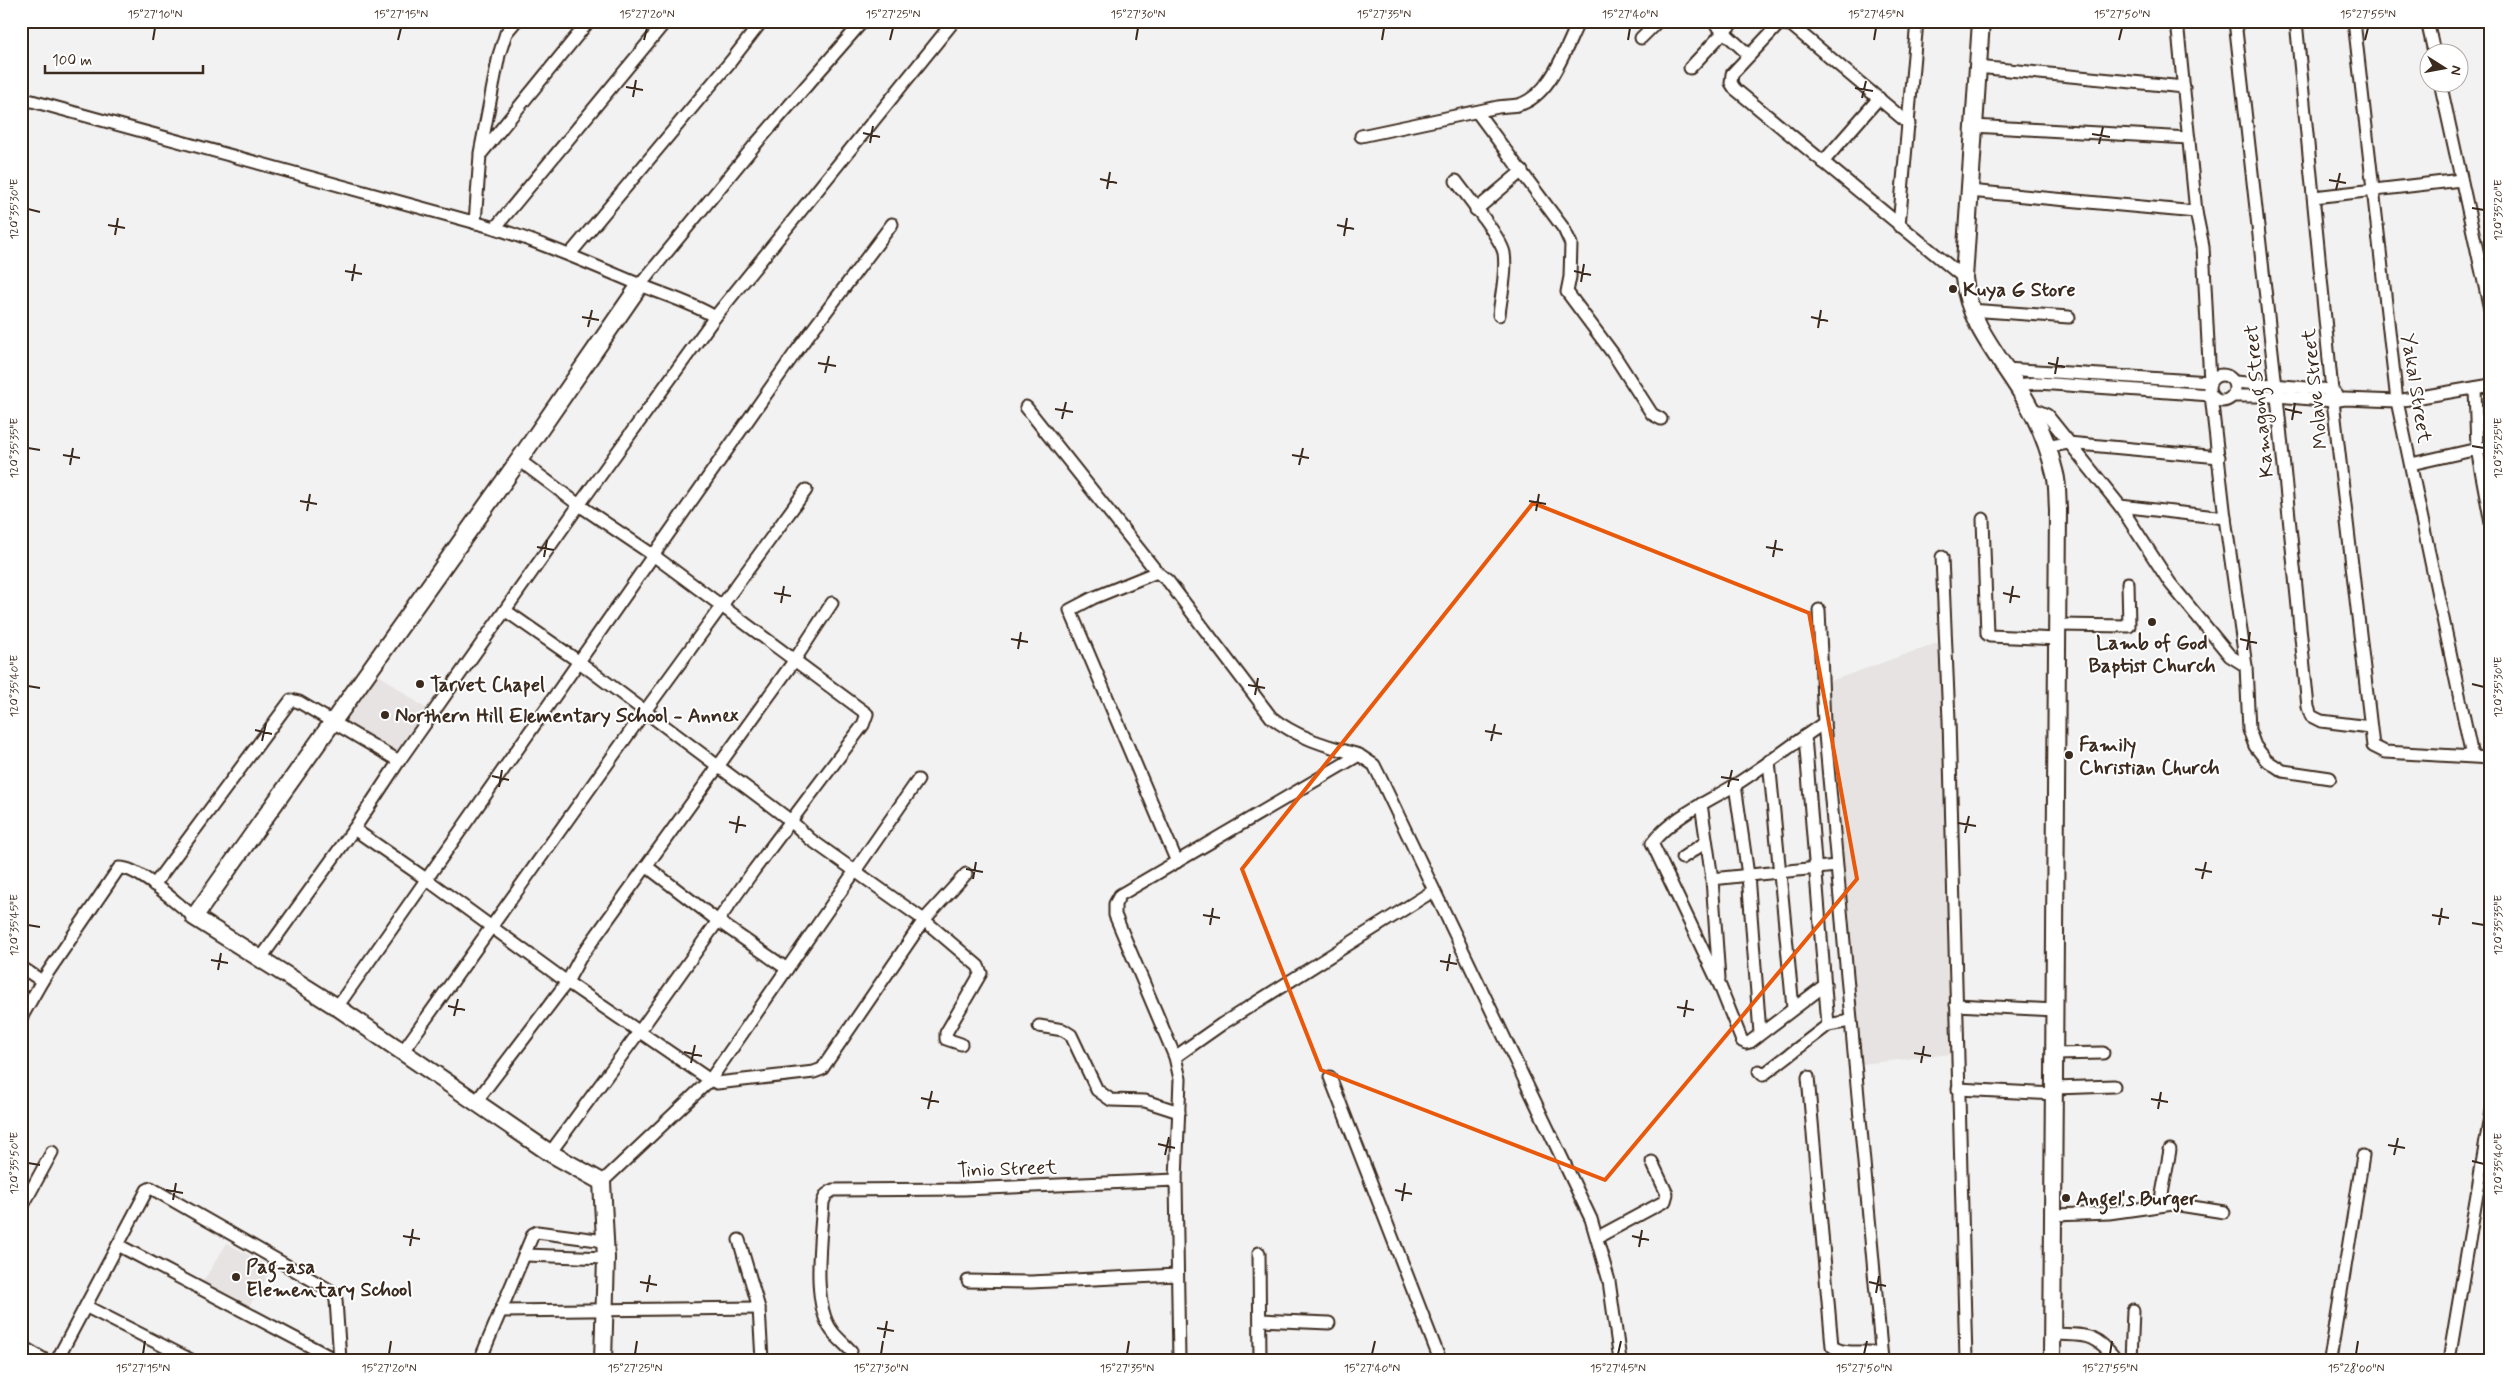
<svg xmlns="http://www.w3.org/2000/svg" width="2512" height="1381" viewBox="0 0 2512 1381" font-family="Mynerve,sans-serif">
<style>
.built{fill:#e6e3e2}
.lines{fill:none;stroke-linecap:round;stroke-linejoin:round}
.street-casing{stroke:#3b2a1e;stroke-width:15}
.secondary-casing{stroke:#3b2a1e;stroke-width:20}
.street{stroke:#fff;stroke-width:11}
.secondary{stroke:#fff;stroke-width:16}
.marked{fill:none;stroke:#e8590c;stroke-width:4;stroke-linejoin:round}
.ticks{fill:none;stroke:#3b2a1e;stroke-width:2}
.poi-dot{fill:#3b2a1e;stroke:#fff;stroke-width:2}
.labels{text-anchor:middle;stroke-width:4;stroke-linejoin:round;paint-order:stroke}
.poi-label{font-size:20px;font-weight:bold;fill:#3b2a1e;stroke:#fff;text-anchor:start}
.street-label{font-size:20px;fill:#3b2a1e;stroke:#fff}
.neatline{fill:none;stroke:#3b2a1e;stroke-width:2}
.ticks-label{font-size:12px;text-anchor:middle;fill:#3b2a1e}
</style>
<rect width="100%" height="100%" fill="#f3f2f2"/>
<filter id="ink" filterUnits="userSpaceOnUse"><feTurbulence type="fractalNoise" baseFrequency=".02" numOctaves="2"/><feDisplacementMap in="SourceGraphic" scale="10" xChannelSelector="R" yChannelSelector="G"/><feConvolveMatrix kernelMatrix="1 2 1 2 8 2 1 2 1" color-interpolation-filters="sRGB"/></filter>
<g filter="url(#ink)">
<g class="built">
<path d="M 1940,642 L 1951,1054 L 1862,1064 L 1828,682 Z"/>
<path d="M 375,672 L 428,710 L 395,758 L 341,720 Z"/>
<path d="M 227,1243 L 272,1268 L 246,1311 L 200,1286 Z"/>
</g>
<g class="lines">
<defs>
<g id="street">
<path d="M 1712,21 L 1749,55"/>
<path d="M 2158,21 L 2177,23"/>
<path d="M 2235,21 L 2276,387 L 2308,707 L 2311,716 L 2321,721 L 2370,727"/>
<path d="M 2296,21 L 2333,401 L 2373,746 L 2385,752 L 2491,758"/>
<path d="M 2354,21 L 2397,401 L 2472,756"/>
<path d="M 2427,21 L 2434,52"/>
<path d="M 1641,38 L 1658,21"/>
<path d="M 1977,67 L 2184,87"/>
<path d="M 1690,68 L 1734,21"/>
<path d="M 2440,82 L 2491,314"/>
<path d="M 21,98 L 495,228 C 544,244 591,264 638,284 C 664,295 691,302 715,317"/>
<path d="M 1477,112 L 1564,229 L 1571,244 L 1570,277 L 1567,292 L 1614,355 L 1652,414 L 1661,419"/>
<path d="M 1909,124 L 1791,25 L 1779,24 L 1732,74 L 1731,83 L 1735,89 L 1964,278"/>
<path d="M 1973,126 L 2189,138"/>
<path d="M 1361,136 L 1498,107 C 1505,106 1512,106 1518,105 C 1551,96 1565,49 1579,21"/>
<path d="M 480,153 L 499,55 L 506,33 L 516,21"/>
<path d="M 1823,162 L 1879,98"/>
<path d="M 1456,181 C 1467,196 1501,238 1504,253 C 1507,273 1501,295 1499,315"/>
<path d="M 1969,191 L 2196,212"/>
<path d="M 2314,197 L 2461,180"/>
<path d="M 1476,210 L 1522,171"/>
<path d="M 475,223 L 480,155 L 589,21"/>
<path d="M 1899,226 L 1917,21"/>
<path d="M 495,228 L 666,21"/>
<path d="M 570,254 L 731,61 L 762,21"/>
<path d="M 640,285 L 754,146 L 863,21"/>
<path d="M 1970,310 L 2069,317"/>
<path d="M 2006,369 L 2210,382 L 2203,246 L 2196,212 L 2177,21"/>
<circle cx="2222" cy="388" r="13"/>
<path d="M 2235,382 L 2332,390 L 2337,395"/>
<path d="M 2015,385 L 2038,383 L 2211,395 L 2225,518 L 2246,666 L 2249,730 L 2255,746 L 2266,760 L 2283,771 L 2330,778"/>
<path d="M 2475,388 L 2477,449 L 2491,523"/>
<path d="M 2233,396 L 2277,396 L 2333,401 L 2345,399 L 2397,401 L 2491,385"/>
<path d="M 1026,407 L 1157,572"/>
<path d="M 2029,407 L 2047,415 L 2120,506 L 2170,583 L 2230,656 L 2246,666"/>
<path d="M 2046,447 L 2068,443 L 2219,457"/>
<path d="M 519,460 L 579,505 L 653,555 L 867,714 L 863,725 L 754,870 L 639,1032 L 550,1153"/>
<path d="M 2411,464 L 2491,446"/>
<path d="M 2120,506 L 2225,518"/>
<path d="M 1983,519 L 1987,634 L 1990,636 L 2057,639"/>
<path d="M 1942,557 L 1949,720 L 1966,1360"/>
<path d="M 1819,610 L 1824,723 L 1882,1360"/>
<path d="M 506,611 L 578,661 L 791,821 L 810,839 L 924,920 L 978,966 L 981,973 L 946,1033 L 946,1039 L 961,1044"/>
<path d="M 2058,625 L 2129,626 L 2128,583"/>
<path d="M 1824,723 C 1794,743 1765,766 1735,785 C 1707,802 1672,817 1652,843 L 1720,986 L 1742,1041 L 1746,1043 L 1750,1042 L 1825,985"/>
<path d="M 1805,736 L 1828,1025"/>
<path d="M 1769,761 L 1793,1008"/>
<path d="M 1735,785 L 1748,875 L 1760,1033"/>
<path d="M 1701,804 L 1712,879 L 1719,979"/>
<path d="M 354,829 L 426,879 L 567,982 L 710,1080 L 717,1083 L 814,1072 L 822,1069 L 924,920 L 966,874"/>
<path d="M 1682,858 L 1706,842"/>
<path d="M 1177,862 L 1070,610 L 1093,598 L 1157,572 L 1168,581 L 1271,717 C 1297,738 1328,746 1359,755"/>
<path d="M 646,866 L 718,921 L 787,969"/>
<path d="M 1712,879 L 1836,866"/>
<path d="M 154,885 L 291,700 L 299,702 L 399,761"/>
<path d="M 261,958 L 354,829 L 399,761 L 579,505 L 715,317 L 954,21"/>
<path d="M 21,967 L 42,981"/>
<path d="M 1956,1005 L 2055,1010"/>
<path d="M 337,1007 L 795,353 L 892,224"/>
<path d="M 21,1018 L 42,981 L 119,868 C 138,866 179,905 194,917"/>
<path d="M 1039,1026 L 1063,1030 L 1071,1035 L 1097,1090 L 1111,1100 L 1145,1101 L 1179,1112"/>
<path d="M 403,1051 L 645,711 L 806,490"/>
<path d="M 2055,1054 L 2103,1053"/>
<path d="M 1175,1057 L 1222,1024 L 1433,891"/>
<path d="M 1759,1071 L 1763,1075 L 1828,1025 L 1850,1021"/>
<path d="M 1330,1077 L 1440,1360"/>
<path d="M 1808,1077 L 1832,1346 C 1843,1356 1866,1350 1881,1353"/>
<path d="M 2055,1088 L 2114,1086"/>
<path d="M 1958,1089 L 2055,1094"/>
<path d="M 475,1103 L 567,982 L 580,958 L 794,661 L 832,603"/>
<path d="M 1176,1180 L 1180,1079 L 1175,1057 L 1115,915 L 1115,904 L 1120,895 L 1359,755 L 1374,765 L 1380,777 L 1591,1219 L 1609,1281 L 1620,1360"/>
<path d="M 602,1182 L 710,1080 L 918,780"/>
<path d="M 2160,1205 L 2170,1150"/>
<path d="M 21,1209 L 52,1152"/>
<path d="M 2054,1215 L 2109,1213 L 2173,1204 L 2224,1212"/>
<path d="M 1598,1237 L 1665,1201 L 1667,1194 L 1652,1162"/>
<path d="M 739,1240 L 759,1308 L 762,1360"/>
<path d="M 118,1245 L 336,1360"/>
<path d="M 1259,1253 L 1260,1360"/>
<path d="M 526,1255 L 606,1258"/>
<path d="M 968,1281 L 1031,1282 L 1177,1275"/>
<path d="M 87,1307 L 191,1360"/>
<path d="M 500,1311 L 759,1308"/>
<path d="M 1260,1320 L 1329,1323"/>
<path d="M 2053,1334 C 2085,1336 2093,1331 2115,1358"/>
<path d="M 21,1346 L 45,1360"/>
<path d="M 851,1351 C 845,1344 837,1338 832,1331 C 811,1303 821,1237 823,1202 L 826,1195 L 833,1190 L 964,1189 L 1176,1180 L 1179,1360"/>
<path d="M 57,1360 L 147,1190 L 151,1188 L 333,1292 L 336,1300 L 340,1360"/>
<path d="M 480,1360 L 533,1234 L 537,1232 L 605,1241"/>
<path d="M 2131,1360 L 2133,1310"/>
<path d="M 2330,1360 L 2363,1156"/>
<path d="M 2449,1360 L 2491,1111"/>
</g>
<g id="secondary">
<path d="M 1981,21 L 1964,278 C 1969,329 2006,363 2029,406 C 2040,426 2050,452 2055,474 C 2058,485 2057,498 2058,509 L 2052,1360"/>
<path d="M 603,1360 L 606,1258 L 602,1182 L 550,1153 L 337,1007 L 194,917 L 519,460 L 640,285"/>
</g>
</defs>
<use href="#street" class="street-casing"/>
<use href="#secondary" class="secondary-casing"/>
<use href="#street" class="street"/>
<use href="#secondary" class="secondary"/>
</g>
</g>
<path class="marked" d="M 1533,503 L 1809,613 L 1857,879 L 1605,1180 L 1321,1070 L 1242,869 Z"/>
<path class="ticks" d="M 153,40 L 155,28M 398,40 L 401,28M 644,40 L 647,28M 890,40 L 893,28M 1136,40 L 1138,28M 1382,40 L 1384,28M 1628,40 L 1630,28M 1874,40 L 1876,28M 2119,40 L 2122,28M 2365,40 L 2368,28M 626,87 L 643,90M 1855,88 L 1873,91M 633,97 L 636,80M 1862,98 L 1866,81M 863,133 L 880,137M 2092,134 L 2110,137M 870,143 L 873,126M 2099,144 L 2103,127M 1100,179 L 1117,183M 2329,180 L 2346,183M 1107,189 L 1110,172M 2336,190 L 2340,173M 2472,208 L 2484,210M 28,209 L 40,212M 108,225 L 125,228M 1337,225 L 1354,229M 115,235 L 118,218M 1344,236 L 1347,218M 345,271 L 362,274M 1574,271 L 1591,275M 352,281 L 355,264M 1581,282 L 1584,264M 582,317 L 599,320M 1811,317 L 1828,321M 588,327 L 592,310M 1818,328 L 1821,310M 818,363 L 836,366M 2048,363 L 2065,367M 825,373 L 829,356M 2055,374 L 2058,357M 1055,409 L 1073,412M 2285,409 L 2302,413M 1062,419 L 1066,402M 2292,420 L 2295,403M 2472,446 L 2484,448M 28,448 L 40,450M 63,455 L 80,458M 1292,455 L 1309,458M 70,465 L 73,448M 1299,465 L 1303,448M 300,501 L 317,504M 1529,501 L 1546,504M 307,511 L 310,494M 1536,511 L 1539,494M 537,547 L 554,550M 1766,547 L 1783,550M 544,557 L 547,540M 1773,557 L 1776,540M 774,593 L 791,596M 2003,593 L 2020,597M 781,603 L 784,586M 2010,603 L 2013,586M 1011,639 L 1028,642M 2240,639 L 2257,643M 1018,649 L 1021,632M 2247,650 L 2250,632M 2472,684 L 2484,687M 1248,685 L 1265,688M 28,686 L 40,688M 1255,695 L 1258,678M 255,730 L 272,734M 1485,731 L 1502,734M 262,741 L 266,723M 1491,741 L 1495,724M 492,776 L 509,780M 1721,777 L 1739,780M 499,787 L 502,770M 1728,787 L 1732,770M 729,822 L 746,826M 1958,823 L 1976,826M 736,833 L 739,816M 1965,833 L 1969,816M 966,869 L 983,872M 2195,869 L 2212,872M 973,879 L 976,862M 2202,879 L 2206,862M 1203,915 L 1220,918M 2432,915 L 2449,918M 2472,923 L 2484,925M 28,925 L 40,927M 1210,925 L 1213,908M 2439,925 L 2442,908M 211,960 L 228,963M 1440,961 L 1457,964M 218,970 L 221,953M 1447,971 L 1450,954M 448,1006 L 465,1010M 1677,1007 L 1694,1010M 454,1016 L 458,999M 1684,1017 L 1687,1000M 684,1052 L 702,1056M 1914,1053 L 1931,1056M 691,1063 L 695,1045M 1921,1063 L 1924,1046M 921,1098 L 939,1102M 2151,1099 L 2168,1102M 928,1109 L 932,1091M 2158,1109 L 2161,1092M 1158,1144 L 1175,1148M 2388,1145 L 2405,1148M 1165,1155 L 1169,1137M 2394,1155 L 2398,1138M 2472,1161 L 2484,1164M 28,1163 L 40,1165M 166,1190 L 183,1193M 1395,1190 L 1412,1194M 173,1200 L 176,1183M 1402,1201 L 1405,1183M 403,1236 L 420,1239M 1632,1236 L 1649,1240M 410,1246 L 413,1229M 1639,1247 L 1642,1230M 640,1282 L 657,1285M 1869,1282 L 1886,1286M 647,1292 L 650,1275M 1876,1293 L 1879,1276M 877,1328 L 894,1331M 884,1338 L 887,1321M 143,1354 L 145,1341M 389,1354 L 391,1341M 635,1354 L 637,1341M 881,1354 L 883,1341M 1127,1354 L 1129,1341M 1372,1354 L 1375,1341M 1618,1354 L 1621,1341M 1864,1354 L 1867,1341M 2110,1354 L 2112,1341M 2356,1354 L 2358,1341"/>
<g class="poi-dot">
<circle cx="1953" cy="289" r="5"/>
<circle cx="2152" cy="622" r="5"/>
<circle cx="420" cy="684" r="5"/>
<circle cx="385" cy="715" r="5"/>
<circle cx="2069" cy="755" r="5"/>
<circle cx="2066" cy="1198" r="5"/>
<circle cx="236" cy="1277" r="5"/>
</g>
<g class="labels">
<g class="poi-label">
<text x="1963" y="296">Kuya G Store</text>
<text x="2152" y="649" text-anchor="middle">Lamb of God<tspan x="2152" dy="23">Baptist Church</tspan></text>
<text x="430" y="691">Tarvet Chapel</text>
<text x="395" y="722">Northern Hill Elementary School - Annex</text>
<text x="2079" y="751">Family<tspan x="2079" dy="23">Christian Church</tspan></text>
<text x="2076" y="1205">Angel's Burger</text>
<text x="246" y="1273">Pag-asa<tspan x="246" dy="23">Elementary School</tspan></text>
</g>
<g class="street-label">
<text transform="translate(2417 388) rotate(81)" y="7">Yakal Street</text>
<text transform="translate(2314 389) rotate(-96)" y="7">Molave Street</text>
<text transform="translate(2258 401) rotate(-96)" y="7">Kamagong Street</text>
<text transform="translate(1007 1168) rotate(-2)" y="7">Tinio Street</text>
</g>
</g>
<rect width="2512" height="1381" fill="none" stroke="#fff" stroke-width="55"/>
<g transform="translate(2444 68) rotate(101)"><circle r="24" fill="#ffffff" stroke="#b1aaa5"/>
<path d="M0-4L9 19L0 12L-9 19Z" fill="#3b2a1e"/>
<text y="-8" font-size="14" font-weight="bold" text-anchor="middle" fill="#3b2a1e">N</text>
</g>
<path d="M45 65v8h158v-8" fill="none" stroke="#3b2a1e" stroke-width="2.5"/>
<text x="52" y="65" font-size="15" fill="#3b2a1e" stroke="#ffffff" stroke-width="4" paint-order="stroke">100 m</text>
<rect x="28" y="28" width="2456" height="1326" class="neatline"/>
<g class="ticks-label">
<text x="155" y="18">15°27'10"N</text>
<text x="401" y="18">15°27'15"N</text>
<text x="647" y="18">15°27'20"N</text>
<text x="893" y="18">15°27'25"N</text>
<text x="1138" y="18">15°27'30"N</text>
<text x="1384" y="18">15°27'35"N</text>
<text x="1630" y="18">15°27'40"N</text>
<text x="1876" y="18">15°27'45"N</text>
<text x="2122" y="18">15°27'50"N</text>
<text x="2368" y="18">15°27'55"N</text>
<text transform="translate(14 209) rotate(-90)" y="4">120°35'30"E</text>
<text transform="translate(2498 210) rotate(-90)" y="4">120°35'20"E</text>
<text transform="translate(14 448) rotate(-90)" y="4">120°35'35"E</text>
<text transform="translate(2498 448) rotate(-90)" y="4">120°35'25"E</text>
<text transform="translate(14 686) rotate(-90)" y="4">120°35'40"E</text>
<text transform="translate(2498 687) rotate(-90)" y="4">120°35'30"E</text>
<text transform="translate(14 925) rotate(-90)" y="4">120°35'45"E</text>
<text transform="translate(2498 925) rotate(-90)" y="4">120°35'35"E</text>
<text transform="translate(14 1163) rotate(-90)" y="4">120°35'50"E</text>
<text transform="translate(2498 1164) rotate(-90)" y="4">120°35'40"E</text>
<text x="143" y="1372">15°27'15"N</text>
<text x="389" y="1372">15°27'20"N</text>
<text x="635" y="1372">15°27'25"N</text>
<text x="881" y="1372">15°27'30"N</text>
<text x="1127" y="1372">15°27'35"N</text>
<text x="1372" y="1372">15°27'40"N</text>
<text x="1618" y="1372">15°27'45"N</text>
<text x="1864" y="1372">15°27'50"N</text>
<text x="2110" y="1372">15°27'55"N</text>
<text x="2356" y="1372">15°28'00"N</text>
</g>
</svg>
